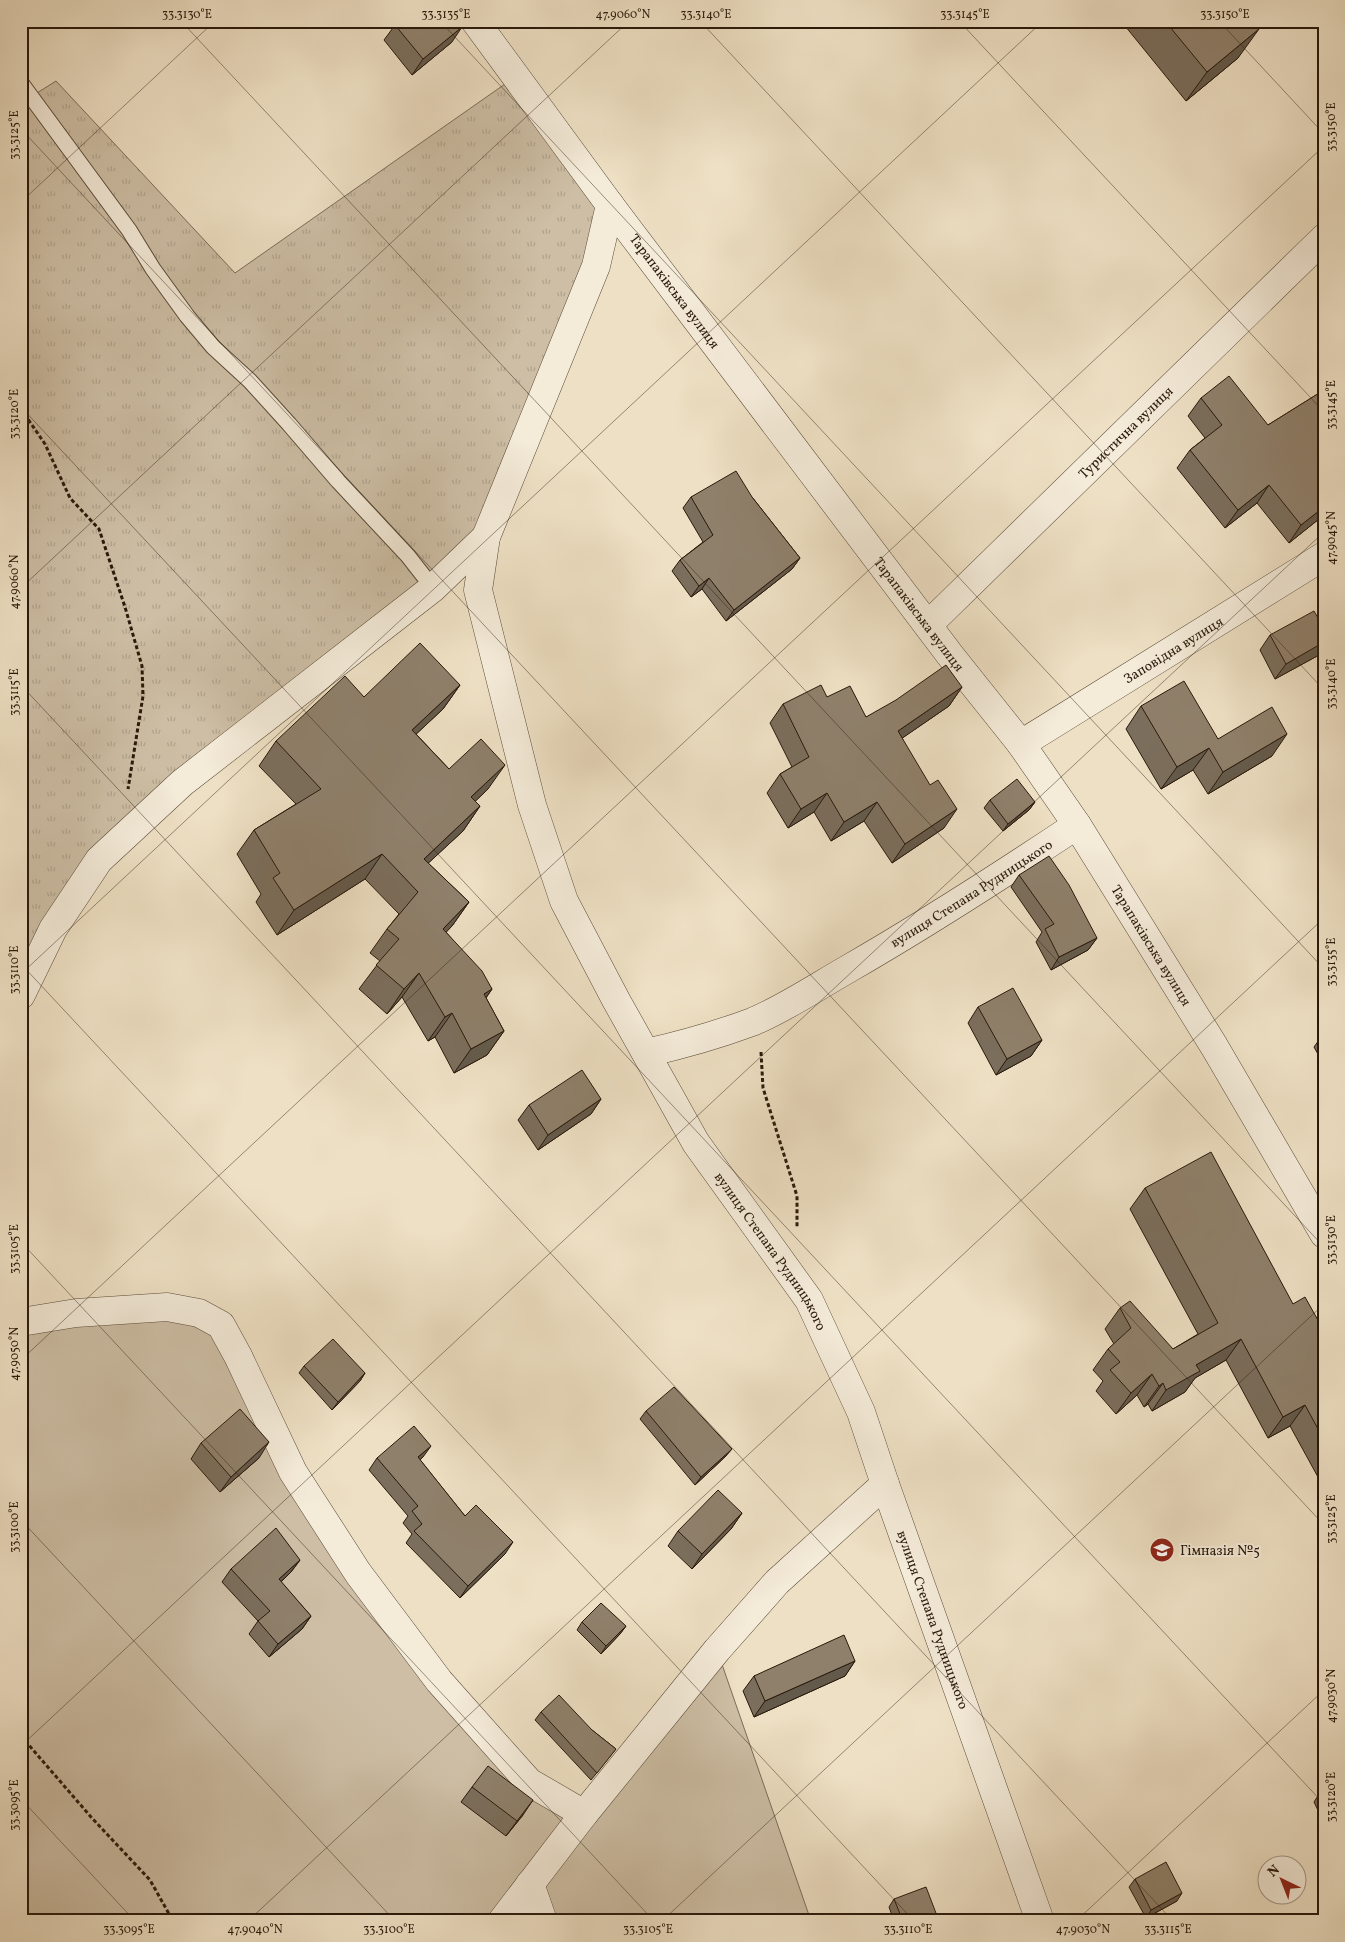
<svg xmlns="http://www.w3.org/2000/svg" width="1345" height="1942" viewBox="0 0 1345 1942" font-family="Vollkorn,serif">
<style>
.grass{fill:url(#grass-tufts);stroke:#7b6c58}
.garden{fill:#cdbea5;stroke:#7b6c58}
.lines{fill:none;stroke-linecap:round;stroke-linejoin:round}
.lane-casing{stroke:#5a4b39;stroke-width:17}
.street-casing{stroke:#5a4b39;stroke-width:29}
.path{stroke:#29190b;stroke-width:3;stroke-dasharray:4 2.5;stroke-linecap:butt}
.lane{stroke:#f4ebd9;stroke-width:15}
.street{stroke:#f4ebd9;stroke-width:28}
.wall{fill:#7b6e5c;stroke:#29190b}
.shaded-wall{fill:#645a4b;stroke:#29190b}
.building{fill:#8f806b;stroke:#29190b}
.ticks{fill:none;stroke:#29190b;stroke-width:1;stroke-opacity:0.45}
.labels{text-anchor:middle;stroke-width:4;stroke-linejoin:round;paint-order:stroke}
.street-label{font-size:14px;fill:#29190b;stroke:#f4ebd9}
.poi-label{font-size:14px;fill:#29190b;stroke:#f4ebd9;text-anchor:start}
.neatline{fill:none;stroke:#29190b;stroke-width:2}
.ticks-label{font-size:12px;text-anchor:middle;fill:#29190b}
</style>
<defs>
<pattern id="grass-tufts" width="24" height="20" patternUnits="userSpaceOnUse" patternTransform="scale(1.25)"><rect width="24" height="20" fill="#cdbea5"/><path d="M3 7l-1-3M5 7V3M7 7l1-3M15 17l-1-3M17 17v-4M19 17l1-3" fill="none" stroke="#b0a38d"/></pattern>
</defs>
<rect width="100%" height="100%" fill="#eee0c4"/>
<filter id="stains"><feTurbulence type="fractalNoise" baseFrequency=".004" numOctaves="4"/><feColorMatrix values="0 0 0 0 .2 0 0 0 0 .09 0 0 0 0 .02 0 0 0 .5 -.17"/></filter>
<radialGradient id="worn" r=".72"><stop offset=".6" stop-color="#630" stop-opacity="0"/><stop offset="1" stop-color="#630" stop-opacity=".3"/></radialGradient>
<path class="grass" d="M 515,77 L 610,205 L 486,537 L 99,860 L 21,995 L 21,103 L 56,81 L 235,273 Z"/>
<path class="garden" d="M 199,1313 L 293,1472 L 439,1681 L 585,1814 L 717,1650 L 811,1921 L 21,1921 L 21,1322 Z"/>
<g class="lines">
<defs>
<path id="lane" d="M 21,83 L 129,230 L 153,269 L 187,316 L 213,347 L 250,381 L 289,424 L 338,481 L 408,556 L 433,588"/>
<g id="street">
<path id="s1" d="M 475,21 L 610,205 L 950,655 L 1021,744 L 1077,825 L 1214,1046 L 1324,1234"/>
<path id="s2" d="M 610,205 L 596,266 L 486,537 L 478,590 L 532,805 L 564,901 L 616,1000 L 696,1143 L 809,1300 L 861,1412 L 885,1484 L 1040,1921"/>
<path id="s3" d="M 928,625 L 1324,238"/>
<path id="s4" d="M 1021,744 L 1324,556"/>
<path d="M 21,995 L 53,929 L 99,860 L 182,783 L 433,588 L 486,537"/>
<path id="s5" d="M 646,1053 C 682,1045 717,1035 752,1022 C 784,1009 818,986 848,969 C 926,924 1002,875 1077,825"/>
<path d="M 21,1322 L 76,1313 L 167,1307 L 199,1313 L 221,1325 L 238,1356 L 293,1472 L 358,1573 L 439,1681 L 529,1782 L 584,1814"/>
<path d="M 530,1884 L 543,1921"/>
<path d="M 502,1921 L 584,1814 L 717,1650 L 777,1582 L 885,1484"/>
</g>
</defs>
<use href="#lane" class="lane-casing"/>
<use href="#street" class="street-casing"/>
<g class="path">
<path d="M 21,409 L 45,444 L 70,498 L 99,529 L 125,607 L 142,666 L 143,696 L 128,789"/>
<path d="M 761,1052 L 763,1088 L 797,1196 L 797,1228"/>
<path d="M 21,1736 L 91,1817 L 150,1880 L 173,1921"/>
</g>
<use href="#lane" class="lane"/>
<use href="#street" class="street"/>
</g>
<g class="wall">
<path d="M 1121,21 L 1253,21 L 1238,58 L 1186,101 Z"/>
<path d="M 395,25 L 452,42 L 412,75 L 384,40 Z"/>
<path d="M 1324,390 L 1324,515 L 1289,543 L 1257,503 L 1225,528 L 1177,468 L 1190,450 L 1205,438 L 1188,416 L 1201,398 L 1268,425 Z"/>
<path d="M 691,497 L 752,497 L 800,558 L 792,569 L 726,621 L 702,589 L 691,597 L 672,571 L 680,560 L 703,542 L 683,508 Z"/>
<path d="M 1270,635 L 1319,655 L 1275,679 L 1260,650 Z"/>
<path d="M 460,685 L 443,709 L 416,734 L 449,769 L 488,789 L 475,801 L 480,806 L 463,831 L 428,863 L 469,902 L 452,926 L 446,932 L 492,989 L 486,998 L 504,1031 L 487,1055 L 454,1073 L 435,1037 L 428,1041 L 402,997 L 387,1014 L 359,989 L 380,961 L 370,953 L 387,929 L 399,914 L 365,879 L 277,935 L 256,902 L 261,894 L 237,854 L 254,830 L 296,804 L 259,766 L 276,741 L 364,697 Z"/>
<path d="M 962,687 L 949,706 L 902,738 L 944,828 L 892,863 L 864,821 L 831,841 L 814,812 L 788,828 L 767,793 L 780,774 L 792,767 L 770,723 L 783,704 L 827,697 L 866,717 Z"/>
<path d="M 1141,706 L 1218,739 L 1272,756 L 1208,794 L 1193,770 L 1161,789 L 1126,729 Z"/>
<path d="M 990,800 L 1035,802 L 1029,810 L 1003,831 L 984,808 Z"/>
<path d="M 1019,875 L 1097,938 L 1088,950 L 1051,970 L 1036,942 L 1042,932 L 1011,887 Z"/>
<path d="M 978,1007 L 1042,1040 L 1031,1056 L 996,1075 L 968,1023 Z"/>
<path d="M 1324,1033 L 1324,1065 L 1314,1047 Z"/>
<path d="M 601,1099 L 591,1114 L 538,1150 L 518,1120 L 529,1105 Z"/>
<path d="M 1145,1188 L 1293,1304 L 1324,1331 L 1324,1488 L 1290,1426 L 1268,1438 L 1226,1360 L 1195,1378 L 1185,1392 L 1152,1411 L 1148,1404 L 1144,1407 L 1137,1395 L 1116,1414 L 1096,1391 L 1103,1381 L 1093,1370 L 1108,1349 L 1114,1344 L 1105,1329 L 1120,1308 L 1173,1349 L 1198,1334 L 1130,1209 Z"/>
<path d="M 304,1366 L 365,1373 L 360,1381 L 332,1410 L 299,1373 Z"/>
<path d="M 646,1411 L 726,1456 L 695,1485 L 640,1419 Z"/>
<path d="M 201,1443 L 259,1458 L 220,1492 L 191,1459 Z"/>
<path d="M 423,1457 L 420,1460 L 465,1516 L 505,1554 L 460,1598 L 406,1543 L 412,1534 L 403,1523 L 408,1516 L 369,1470 L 377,1458 Z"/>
<path d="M 742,1513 L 731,1529 L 692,1569 L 668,1546 L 678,1531 Z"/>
<path d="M 300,1560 L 291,1572 L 281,1582 L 311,1616 L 302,1629 L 269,1657 L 249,1634 L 258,1621 L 222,1582 L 231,1569 Z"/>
<path d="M 582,1622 L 626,1626 L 620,1634 L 601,1654 L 577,1630 Z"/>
<path d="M 855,1661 L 845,1676 L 754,1717 L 743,1691 L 754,1676 Z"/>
<path d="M 541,1712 L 592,1730 L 616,1749 L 591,1780 L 535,1720 Z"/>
<path d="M 472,1787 L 523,1815 L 506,1836 L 461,1802 Z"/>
<path d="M 1323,1788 L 1324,1788 L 1324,1823 L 1314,1802 Z"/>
<path d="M 1135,1879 L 1177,1901 L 1146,1918 L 1129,1887 Z"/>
<path d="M 894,1899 L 939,1921 L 894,1921 L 889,1907 Z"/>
</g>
<g class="shaded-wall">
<path d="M 462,27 L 452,42 L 412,75 L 423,59 Z"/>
<path d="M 1259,29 L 1238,58 L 1186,101 L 1207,72 Z"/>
<path d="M 1269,485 L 1257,503 L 1225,528 L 1238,510 Z"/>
<path d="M 1324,507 L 1324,515 L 1289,543 L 1301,525 Z"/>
<path d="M 800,558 L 792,569 L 726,621 L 734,610 Z"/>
<path d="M 709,578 L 702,589 L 691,597 L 699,586 Z"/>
<path d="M 1324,642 L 1324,647 L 1319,655 L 1275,679 L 1286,664 Z"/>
<path d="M 460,685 L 443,709 L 395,754 L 412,730 Z"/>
<path d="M 962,687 L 949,706 L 885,750 L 898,731 Z"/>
<path d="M 1287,734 L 1272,756 L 1208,794 L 1223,772 Z"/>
<path d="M 1209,748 L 1193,770 L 1161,789 L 1177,767 Z"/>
<path d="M 505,765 L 488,789 L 454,822 L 471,797 Z"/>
<path d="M 827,793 L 814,812 L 788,828 L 801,809 Z"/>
<path d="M 877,802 L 864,821 L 831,841 L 844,822 Z"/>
<path d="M 1035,802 L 1029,810 L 1003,831 L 1008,824 Z"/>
<path d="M 480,806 L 463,831 L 408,882 L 424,859 Z"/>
<path d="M 957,809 L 944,828 L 892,863 L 905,844 Z"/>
<path d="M 382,854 L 365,879 L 277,935 L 294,910 Z"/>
<path d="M 469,902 L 452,926 L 426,954 L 443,929 Z"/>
<path d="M 1097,938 L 1088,950 L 1051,970 L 1059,957 Z"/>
<path d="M 419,973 L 402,997 L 387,1014 L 404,989 Z"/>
<path d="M 492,989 L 475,1013 L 484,994 Z"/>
<path d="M 452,1013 L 435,1037 L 428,1041 L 445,1017 Z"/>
<path d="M 504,1031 L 487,1055 L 454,1073 L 471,1049 Z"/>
<path d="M 1042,1040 L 1031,1056 L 996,1075 L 1007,1059 Z"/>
<path d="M 601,1099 L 591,1114 L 538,1150 L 548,1135 Z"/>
<path d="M 1241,1339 L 1226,1360 L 1195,1378 L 1185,1392 L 1152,1411 L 1166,1390 L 1196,1365 Z"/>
<path d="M 365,1373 L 360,1381 L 332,1410 L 338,1402 Z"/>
<path d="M 1152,1374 L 1137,1395 L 1116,1414 L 1131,1393 Z"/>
<path d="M 1163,1383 L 1148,1404 L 1144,1407 L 1159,1386 Z"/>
<path d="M 1305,1405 L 1290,1426 L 1268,1438 L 1283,1417 Z"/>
<path d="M 269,1442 L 259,1458 L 220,1492 L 231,1477 Z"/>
<path d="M 431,1446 L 423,1457 L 410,1469 L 418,1457 Z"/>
<path d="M 732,1449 L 726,1456 L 695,1485 L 701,1477 Z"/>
<path d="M 742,1513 L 731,1529 L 692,1569 L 702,1554 Z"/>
<path d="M 513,1542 L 505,1554 L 460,1598 L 468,1586 Z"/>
<path d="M 300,1560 L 291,1572 L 270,1592 L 279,1579 Z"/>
<path d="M 311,1616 L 302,1629 L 269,1657 L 278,1644 Z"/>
<path d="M 626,1626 L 620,1634 L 601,1654 L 606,1646 Z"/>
<path d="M 855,1661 L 845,1676 L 754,1717 L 765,1701 Z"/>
<path d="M 533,1800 L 523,1815 L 506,1836 L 517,1821 Z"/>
<path d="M 1182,1893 L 1177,1901 L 1146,1918 L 1151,1910 Z"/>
</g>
<g class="building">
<path d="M 399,21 L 458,21 L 462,27 L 423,59 L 395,25 Z"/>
<path d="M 1165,21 L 1253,21 L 1259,29 L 1207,72 Z"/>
<path d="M 1229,376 L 1268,425 L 1324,390 L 1324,507 L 1301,525 L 1269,485 L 1238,510 L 1190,450 L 1222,425 L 1201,398 Z"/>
<path d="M 736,471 L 752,497 L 800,558 L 734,610 L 709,578 L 699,586 L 680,560 L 713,535 L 691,497 Z"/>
<path d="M 1314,611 L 1324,629 L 1324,642 L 1286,664 L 1270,635 Z"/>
<path d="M 420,643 L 460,685 L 412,730 L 449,769 L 481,739 L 505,765 L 471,797 L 480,806 L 424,859 L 469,902 L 443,929 L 482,971 L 492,989 L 484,994 L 504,1031 L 471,1049 L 452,1013 L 445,1017 L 419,973 L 404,989 L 376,965 L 399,939 L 387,929 L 418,892 L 382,854 L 294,910 L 273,878 L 280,873 L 254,830 L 321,789 L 276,741 L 345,676 L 364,697 Z"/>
<path d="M 946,665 L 962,687 L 898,731 L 930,785 L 938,780 L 957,809 L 905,844 L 877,802 L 844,822 L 827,793 L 801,809 L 780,774 L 809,757 L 783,704 L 821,685 L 827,697 L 850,686 L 866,717 L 896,700 Z"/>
<path d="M 1184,681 L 1218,739 L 1272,707 L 1287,734 L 1223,772 L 1209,748 L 1177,767 L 1141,706 Z"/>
<path d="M 1017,779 L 1035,802 L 1008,824 L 990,800 Z"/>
<path d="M 1049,856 L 1069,885 L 1097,938 L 1059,957 L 1045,929 L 1054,924 L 1019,875 Z"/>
<path d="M 1013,988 L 1042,1040 L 1007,1059 L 978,1007 Z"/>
<path d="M 582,1070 L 601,1099 L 548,1135 L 529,1105 Z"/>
<path d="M 1211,1152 L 1293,1304 L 1305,1297 L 1324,1331 L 1324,1440 L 1305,1405 L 1283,1417 L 1241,1339 L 1196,1365 L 1200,1371 L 1166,1390 L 1163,1383 L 1159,1386 L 1152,1374 L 1131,1393 L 1110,1370 L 1120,1362 L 1108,1349 L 1131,1328 L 1120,1308 L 1130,1301 L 1173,1349 L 1218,1323 L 1145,1188 Z"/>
<path d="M 333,1339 L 365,1373 L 338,1402 L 304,1366 Z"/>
<path d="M 674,1387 L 732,1449 L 701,1477 L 646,1411 Z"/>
<path d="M 240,1409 L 269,1442 L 231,1477 L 201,1443 Z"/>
<path d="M 414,1426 L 431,1446 L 418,1457 L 465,1516 L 476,1505 L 513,1542 L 468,1586 L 414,1531 L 422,1524 L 412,1511 L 418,1506 L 377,1458 Z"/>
<path d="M 718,1490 L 742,1513 L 702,1554 L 678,1531 Z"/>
<path d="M 276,1528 L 300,1560 L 279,1579 L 311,1616 L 278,1644 L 258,1621 L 270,1611 L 231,1569 Z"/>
<path d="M 601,1603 L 626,1626 L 606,1646 L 582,1622 Z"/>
<path d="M 844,1635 L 855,1661 L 765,1701 L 754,1676 Z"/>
<path d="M 559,1695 L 592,1730 L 616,1749 L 597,1773 L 541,1712 Z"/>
<path d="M 488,1766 L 533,1800 L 517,1821 L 472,1787 Z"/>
<path d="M 1166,1862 L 1182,1893 L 1151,1910 L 1135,1879 Z"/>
<path d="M 926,1887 L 939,1921 L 903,1921 L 894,1899 Z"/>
</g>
<path class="ticks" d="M 181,21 L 1324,1247M 440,21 L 1324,969M 700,21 L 1324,690M 959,21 L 1324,412M 1219,21 L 1324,134M 21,129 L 1324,1525M 21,202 L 215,21M 21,407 L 1324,1804M 21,588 L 629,21M 21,685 L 1173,1921M 21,964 L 914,1921M 21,974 L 1043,21M 21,1242 L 654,1921M 21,1360 L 1324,146M 21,1520 L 395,1921M 21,1746 L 1324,532M 21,1799 L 135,1921M 248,1921 L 1324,918M 662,1921 L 1324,1304M 1076,1921 L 1324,1690"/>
<defs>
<symbol id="school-disc" viewBox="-11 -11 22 22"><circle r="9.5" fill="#8f2418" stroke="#f4ebd9"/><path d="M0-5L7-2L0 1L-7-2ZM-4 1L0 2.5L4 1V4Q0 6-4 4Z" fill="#fff"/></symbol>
</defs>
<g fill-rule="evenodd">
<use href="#school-disc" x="1148" y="1536" width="28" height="28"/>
</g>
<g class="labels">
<g class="street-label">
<text dy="5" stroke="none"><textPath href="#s1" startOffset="336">Тарапаківська вулиця</textPath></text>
<text dy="5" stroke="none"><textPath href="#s3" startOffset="276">Туристична вулиця</textPath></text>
<text dy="5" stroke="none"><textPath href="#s1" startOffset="741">Тарапаківська вулиця</textPath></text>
<text dy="5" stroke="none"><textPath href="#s4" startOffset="179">Заповідна вулиця</textPath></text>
<text dy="5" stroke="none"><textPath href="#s5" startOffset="365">вулиця Степана Рудницького</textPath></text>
<text dy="5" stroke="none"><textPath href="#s1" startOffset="1146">Тарапаківська вулиця</textPath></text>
<text dy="5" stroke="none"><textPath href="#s2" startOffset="1139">вулиця Степана Рудницького</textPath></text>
<text dy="5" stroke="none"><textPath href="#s2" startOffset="1544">вулиця Степана Рудницького</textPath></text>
</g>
<g class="poi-label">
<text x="1180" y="1555">Гімназія №5</text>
</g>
</g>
<rect width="1345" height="1942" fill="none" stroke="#eee0c4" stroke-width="55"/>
<g transform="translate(1282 1880) rotate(317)"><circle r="24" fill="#f4ebd9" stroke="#a39787"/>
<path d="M0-4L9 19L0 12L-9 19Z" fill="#8f2418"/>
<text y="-8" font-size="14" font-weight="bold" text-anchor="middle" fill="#29190b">N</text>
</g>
<rect x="28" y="28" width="1290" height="1886" class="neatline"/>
<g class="ticks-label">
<text x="187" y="18">33.3130°E</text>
<text x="446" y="18">33.3135°E</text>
<text x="623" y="18">47.9060°N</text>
<text x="706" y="18">33.3140°E</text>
<text x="965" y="18">33.3145°E</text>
<text x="1225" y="18">33.3150°E</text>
<text transform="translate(1331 127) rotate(-90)" y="4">33.3150°E</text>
<text transform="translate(14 135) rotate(-90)" y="4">33.3125°E</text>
<text transform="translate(1331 405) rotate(-90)" y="4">33.3145°E</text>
<text transform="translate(14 414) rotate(-90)" y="4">33.3120°E</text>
<text transform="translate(1331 538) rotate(-90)" y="4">47.9045°N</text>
<text transform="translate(14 582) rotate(-90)" y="4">47.9060°N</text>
<text transform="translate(1331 684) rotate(-90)" y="4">33.3140°E</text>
<text transform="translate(14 692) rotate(-90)" y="4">33.3115°E</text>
<text transform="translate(1331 962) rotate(-90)" y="4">33.3135°E</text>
<text transform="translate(14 970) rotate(-90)" y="4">33.3110°E</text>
<text transform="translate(1331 1240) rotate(-90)" y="4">33.3130°E</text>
<text transform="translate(14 1249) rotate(-90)" y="4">33.3105°E</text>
<text transform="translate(14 1354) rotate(-90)" y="4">47.9050°N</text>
<text transform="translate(1331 1519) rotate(-90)" y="4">33.3125°E</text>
<text transform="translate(14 1527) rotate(-90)" y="4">33.3100°E</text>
<text transform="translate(1331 1696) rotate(-90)" y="4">47.9030°N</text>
<text transform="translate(1331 1797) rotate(-90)" y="4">33.3120°E</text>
<text transform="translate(14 1805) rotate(-90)" y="4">33.3095°E</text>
<text x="129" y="1933">33.3095°E</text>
<text x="255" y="1933">47.9040°N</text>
<text x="389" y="1933">33.3100°E</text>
<text x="648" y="1933">33.3105°E</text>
<text x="908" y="1933">33.3110°E</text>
<text x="1083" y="1933">47.9030°N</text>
<text x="1168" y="1933">33.3115°E</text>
</g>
<rect width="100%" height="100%" filter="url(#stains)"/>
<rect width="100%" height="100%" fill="url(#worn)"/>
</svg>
